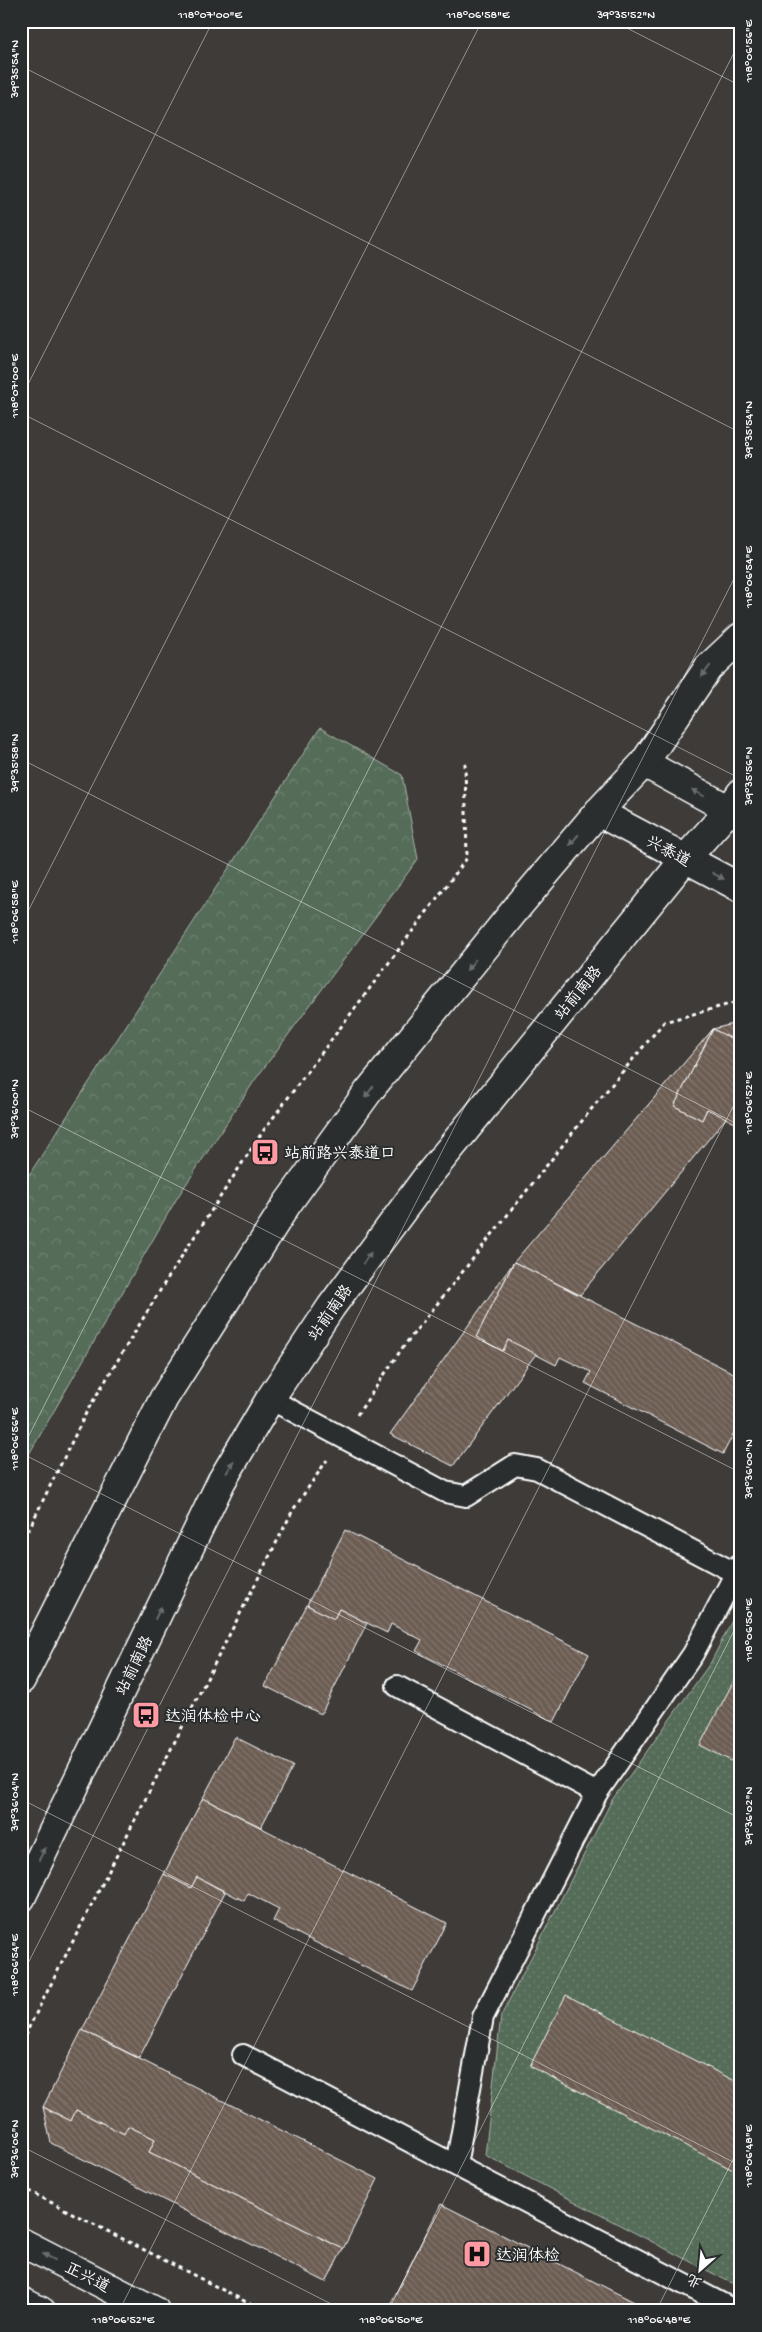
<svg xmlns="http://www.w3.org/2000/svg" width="762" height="2332" viewBox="0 0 762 2332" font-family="'Gochi Hand','LXGW WenKai TC',sans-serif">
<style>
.forest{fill:url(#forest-crowns);stroke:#aab6ac}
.garden{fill:url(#garden-dots);stroke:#aab6ac}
.building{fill:url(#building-back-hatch);stroke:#fff}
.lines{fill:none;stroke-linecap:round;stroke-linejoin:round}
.service-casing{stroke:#fff;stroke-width:24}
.tertiary-casing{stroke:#fff;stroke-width:31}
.secondary-casing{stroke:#fff;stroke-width:31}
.primary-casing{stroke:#fff;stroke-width:31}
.path{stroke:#fff;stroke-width:3;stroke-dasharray:4 4;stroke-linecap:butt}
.service{stroke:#2a2d2e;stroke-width:20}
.tertiary{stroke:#2a2d2e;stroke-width:28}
.secondary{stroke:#2a2d2e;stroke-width:28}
.primary{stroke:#2a2d2e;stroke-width:28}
.oneway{fill:#6a6c6d}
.ticks{fill:none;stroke:#fff;stroke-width:1;stroke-opacity:0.45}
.labels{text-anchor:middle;stroke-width:4;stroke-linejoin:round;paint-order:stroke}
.street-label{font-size:16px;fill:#fff;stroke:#2a2d2e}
.poi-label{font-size:16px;fill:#fff;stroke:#2a2d2e;text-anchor:start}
.neatline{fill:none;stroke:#fff;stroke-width:2}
.ticks-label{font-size:12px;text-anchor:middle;fill:#fff}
</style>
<defs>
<pattern id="forest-crowns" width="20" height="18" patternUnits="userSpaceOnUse" patternTransform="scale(1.25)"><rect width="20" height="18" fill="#546c59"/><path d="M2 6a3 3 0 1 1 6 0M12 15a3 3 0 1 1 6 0" fill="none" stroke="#6e8272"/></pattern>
<pattern id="garden-dots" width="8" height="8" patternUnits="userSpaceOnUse" patternTransform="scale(1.25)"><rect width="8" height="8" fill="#546c59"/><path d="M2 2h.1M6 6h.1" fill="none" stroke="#6e8272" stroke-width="1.8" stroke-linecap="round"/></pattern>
<pattern id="building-back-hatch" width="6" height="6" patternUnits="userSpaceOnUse" patternTransform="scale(1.25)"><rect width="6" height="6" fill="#6c5d53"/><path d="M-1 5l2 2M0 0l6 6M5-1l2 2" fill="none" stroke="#82756d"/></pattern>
</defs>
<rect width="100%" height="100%" fill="#3e3b39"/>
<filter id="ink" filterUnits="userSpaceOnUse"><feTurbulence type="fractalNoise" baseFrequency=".02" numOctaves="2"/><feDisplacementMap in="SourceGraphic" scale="10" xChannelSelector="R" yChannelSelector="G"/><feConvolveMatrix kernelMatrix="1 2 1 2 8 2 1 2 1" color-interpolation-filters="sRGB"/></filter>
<g filter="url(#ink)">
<path class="forest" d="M 320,728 L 402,775 L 418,859 L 255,1080 L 177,1198 L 21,1468 L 21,1187 Z"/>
<path class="garden" d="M 741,1603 L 741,2288 L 485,2155 L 501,2016 L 612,1800 L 711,1662 Z"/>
<g class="building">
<path d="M 741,1022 L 741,1044 L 713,1029 Z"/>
<path d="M 713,1029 L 741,1044 L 741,1126 L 707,1109 L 702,1120 L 674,1106 Z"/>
<path d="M 713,1029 L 674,1106 L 702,1120 L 707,1109 L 726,1118 L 580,1295 L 514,1262 Z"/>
<path d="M 514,1262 L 741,1377 L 741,1419 L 723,1454 L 585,1383 L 591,1372 L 560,1357 L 556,1365 L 508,1340 L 503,1351 L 476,1337 Z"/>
<path d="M 514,1262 L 476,1337 L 503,1351 L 508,1340 L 536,1354 L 453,1466 L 390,1434 Z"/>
<path d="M 345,1530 L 589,1654 L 554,1722 L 416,1651 L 422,1640 L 391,1624 L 387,1633 L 339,1609 L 334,1619 L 307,1605 Z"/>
<path d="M 307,1605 L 334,1619 L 339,1609 L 367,1623 L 321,1714 L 265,1686 Z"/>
<path d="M 739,1671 L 741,1672 L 741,1766 L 700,1745 Z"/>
<path d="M 235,1737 L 293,1766 L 261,1827 L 203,1798 Z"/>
<path d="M 203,1798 L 447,1923 L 412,1991 L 273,1921 L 279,1909 L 248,1893 L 244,1901 L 197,1877 L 191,1888 L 164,1874 Z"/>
<path d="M 164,1874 L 191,1888 L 197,1877 L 225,1892 L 139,2058 L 82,2030 Z"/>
<path d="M 566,1995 L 741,2084 L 741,2174 L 530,2066 Z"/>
<path d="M 82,2030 L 378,2179 L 343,2249 L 149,2152 L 155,2139 L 128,2126 L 124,2134 L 76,2110 L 71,2121 L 43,2107 Z"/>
<path d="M 43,2107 L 71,2121 L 76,2110 L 124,2134 L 128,2126 L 155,2139 L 149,2152 L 343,2249 L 326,2282 L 51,2143 Z"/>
<path d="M 441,2204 L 652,2311 L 407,2311 L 391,2303 Z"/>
</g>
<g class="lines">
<defs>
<g id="service">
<path d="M 270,1399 L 445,1492 L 466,1496 L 515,1465 L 537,1469 L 735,1573"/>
<path d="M 397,1686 L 597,1793"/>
<path d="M 243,2055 L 736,2311"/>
<path d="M 456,2165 L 483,2017 L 597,1793 L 693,1654 L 741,1563"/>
</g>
<g id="tertiary">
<path d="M 644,763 L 741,816"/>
<path d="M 598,812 L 741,888"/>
</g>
<g id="secondary">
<path d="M 21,2242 L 155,2311"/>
<path d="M 21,2301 L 41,2311"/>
</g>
<g id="primary">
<path d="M 21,1680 L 164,1398 L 287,1204 L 368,1092 L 520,904 L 598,812 L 644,763 L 708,668 L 741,637"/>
<path d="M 21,1898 L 221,1482 L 270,1399 L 331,1307 L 427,1177 L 685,859 L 729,810 L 741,793"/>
</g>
</defs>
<use href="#service" class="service-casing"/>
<use href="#tertiary" class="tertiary-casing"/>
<use href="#secondary" class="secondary-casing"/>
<use href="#primary" class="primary-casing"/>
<g class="path">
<path d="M 357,1415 L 403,1347 L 593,1107 L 664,1022 L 741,1001"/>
<path d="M 21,1545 L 87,1411 L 167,1279 L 261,1134 L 467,858 L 465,763"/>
<path d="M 21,2043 L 293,1510 L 327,1460"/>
<path d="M 21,2187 L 264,2311"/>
</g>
<use href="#service" class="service"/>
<use href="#tertiary" class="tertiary"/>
<use href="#secondary" class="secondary"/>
<use href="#primary" class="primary"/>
</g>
<defs><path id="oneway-solid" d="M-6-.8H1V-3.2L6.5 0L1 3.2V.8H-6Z" transform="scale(1.25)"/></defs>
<g class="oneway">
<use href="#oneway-solid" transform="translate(706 671) rotate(128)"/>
<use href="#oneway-solid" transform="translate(698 793) rotate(-151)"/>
<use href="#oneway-solid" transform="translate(574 840) rotate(130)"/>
<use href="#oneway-solid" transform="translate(718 876) rotate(28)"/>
<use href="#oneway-solid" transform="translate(471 965) rotate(129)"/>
<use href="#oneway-solid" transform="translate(369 1092) rotate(127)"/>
<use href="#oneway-solid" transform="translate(367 1258) rotate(-54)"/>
<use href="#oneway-solid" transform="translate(230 1467) rotate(-59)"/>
<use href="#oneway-solid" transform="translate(158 1613) rotate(-64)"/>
<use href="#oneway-solid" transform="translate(42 1854) rotate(-64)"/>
<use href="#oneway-solid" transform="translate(49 2257) rotate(-153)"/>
</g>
</g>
<path class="ticks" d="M 613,21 L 741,86M 21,66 L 741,433M 21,398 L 213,21M 21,413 L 741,779M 21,759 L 741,1126M 21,925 L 482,21M 21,1106 L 741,1473M 21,1451 L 741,39M 21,1453 L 741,1819M 21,1799 L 741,2166M 21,1977 L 741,565M 21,2146 L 345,2311M 119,2311 L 741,1091M 388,2311 L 741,1617M 656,2311 L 741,2144"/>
<defs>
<symbol id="bus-square" viewBox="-11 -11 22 22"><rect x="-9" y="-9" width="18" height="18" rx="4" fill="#ff9aa2" stroke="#2a2d2e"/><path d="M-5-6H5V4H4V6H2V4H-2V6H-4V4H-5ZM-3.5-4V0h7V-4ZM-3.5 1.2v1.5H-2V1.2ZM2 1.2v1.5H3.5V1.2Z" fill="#111"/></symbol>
<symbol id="hospital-square" viewBox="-11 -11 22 22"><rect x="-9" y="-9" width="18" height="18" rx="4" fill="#ff9aa2" stroke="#2a2d2e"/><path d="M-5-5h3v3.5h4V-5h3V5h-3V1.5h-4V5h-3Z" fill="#111"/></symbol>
</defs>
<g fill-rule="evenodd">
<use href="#bus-square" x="249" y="1136" width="32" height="32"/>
<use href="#bus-square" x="130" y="1699" width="32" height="32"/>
<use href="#hospital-square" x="461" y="2238" width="32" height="32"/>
</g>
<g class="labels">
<g class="street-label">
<text transform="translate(669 850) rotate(28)" y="6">兴泰道</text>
<text transform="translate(577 992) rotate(-51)" y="6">站前南路</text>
<text transform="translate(329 1312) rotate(-55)" y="6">站前南路</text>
<text transform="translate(133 1665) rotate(-64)" y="6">站前南路</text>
<text transform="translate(88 2276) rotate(27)" y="6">正兴道</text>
</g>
<g class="poi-label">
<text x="284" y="1158">站前路兴泰道口</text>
<text x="165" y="1721">达润体检中心</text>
<text x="496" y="2260">达润体检</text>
</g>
</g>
<rect width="762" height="2332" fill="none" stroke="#2a2d2e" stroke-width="55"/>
<g transform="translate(700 2270) rotate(207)" stroke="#2a2d2e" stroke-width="4" paint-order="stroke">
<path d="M0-4L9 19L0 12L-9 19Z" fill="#ffffff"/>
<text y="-8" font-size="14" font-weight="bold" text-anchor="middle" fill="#ffffff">北</text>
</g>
<rect x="28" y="28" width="706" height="2276" class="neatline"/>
<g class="ticks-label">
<text x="210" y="18">118°07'00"E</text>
<text x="478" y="18">118°06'58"E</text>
<text x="626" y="18">39°35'52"N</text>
<text transform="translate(748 51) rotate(-90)" y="4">118°06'56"E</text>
<text transform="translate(14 69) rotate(-90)" y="4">39°35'54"N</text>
<text transform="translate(14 386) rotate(-90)" y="4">118°07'00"E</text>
<text transform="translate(748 430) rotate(-90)" y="4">39°35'54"N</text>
<text transform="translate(748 577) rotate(-90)" y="4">118°06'54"E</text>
<text transform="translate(14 763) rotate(-90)" y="4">39°35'58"N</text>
<text transform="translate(748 776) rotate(-90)" y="4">39°35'56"N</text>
<text transform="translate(14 912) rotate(-90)" y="4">118°06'58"E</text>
<text transform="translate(748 1103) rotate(-90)" y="4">118°06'52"E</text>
<text transform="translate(14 1109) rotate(-90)" y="4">39°36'00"N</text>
<text transform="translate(14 1439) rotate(-90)" y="4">118°06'56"E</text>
<text transform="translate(748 1469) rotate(-90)" y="4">39°36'00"N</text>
<text transform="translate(748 1630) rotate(-90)" y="4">118°06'50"E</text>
<text transform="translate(14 1802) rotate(-90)" y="4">39°36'04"N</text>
<text transform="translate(748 1816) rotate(-90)" y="4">39°36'02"N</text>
<text transform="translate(14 1965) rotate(-90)" y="4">118°06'54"E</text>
<text transform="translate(14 2149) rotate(-90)" y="4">39°36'06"N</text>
<text transform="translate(748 2156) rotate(-90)" y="4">118°06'48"E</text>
<text x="123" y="2323">118°06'52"E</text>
<text x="391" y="2323">118°06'50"E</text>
<text x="659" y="2323">118°06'48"E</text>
</g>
</svg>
